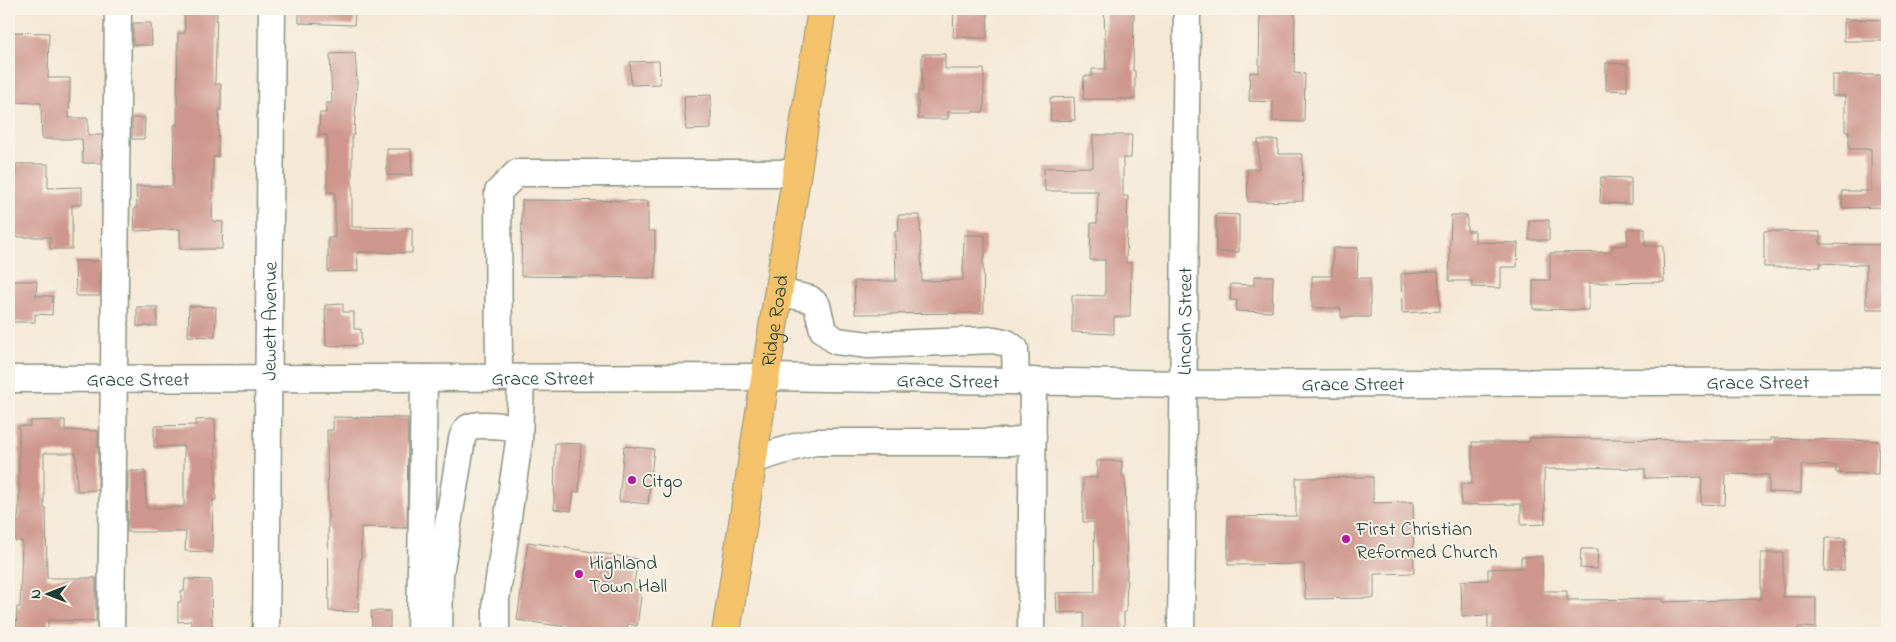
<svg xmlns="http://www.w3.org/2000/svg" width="1896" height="642" viewBox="0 0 1896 642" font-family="'Indie Flower',sans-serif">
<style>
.building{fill:#ce968c}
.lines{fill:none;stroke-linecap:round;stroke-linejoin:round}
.minor-casing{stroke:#8a9284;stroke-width:29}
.major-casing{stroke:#8a9284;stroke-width:30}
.minor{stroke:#fff;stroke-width:26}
.major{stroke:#f3c26a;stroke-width:28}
.poi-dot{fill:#b5179e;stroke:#f7f3e8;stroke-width:2}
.labels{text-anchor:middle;stroke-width:4;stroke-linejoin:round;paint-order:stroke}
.street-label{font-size:20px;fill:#1f3d34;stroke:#f7f3e8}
.poi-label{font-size:20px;fill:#1f3d34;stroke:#f7f3e8;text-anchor:start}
</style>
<rect width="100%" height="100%" fill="#f7f3e8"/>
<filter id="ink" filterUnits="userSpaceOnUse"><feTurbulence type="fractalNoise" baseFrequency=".02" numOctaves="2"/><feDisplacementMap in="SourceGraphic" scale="10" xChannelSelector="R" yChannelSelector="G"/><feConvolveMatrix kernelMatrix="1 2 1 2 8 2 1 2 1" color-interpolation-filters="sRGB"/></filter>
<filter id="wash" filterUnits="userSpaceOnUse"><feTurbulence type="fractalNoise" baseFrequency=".0096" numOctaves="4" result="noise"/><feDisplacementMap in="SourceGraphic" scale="20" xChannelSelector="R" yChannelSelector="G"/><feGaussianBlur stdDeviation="1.12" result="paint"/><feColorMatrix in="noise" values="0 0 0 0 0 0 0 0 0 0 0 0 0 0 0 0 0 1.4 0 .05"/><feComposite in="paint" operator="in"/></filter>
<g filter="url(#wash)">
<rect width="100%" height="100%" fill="#f5e8d4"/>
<g id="blocks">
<g class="building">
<path d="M 184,9 L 217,9 L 215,84 L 221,84 L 221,110 L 219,110 L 218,157 L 213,157 L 212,221 L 223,222 L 222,249 L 180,249 L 180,229 L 135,231 L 134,208 L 137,208 L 136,186 L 173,186 L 174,125 L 177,125 L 178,33 L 185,33 Z"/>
<path d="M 299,9 L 355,9 L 354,25 L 299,23 Z"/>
<path d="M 954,9 L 988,9 L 987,38 L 953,37 Z"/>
<path d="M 1104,9 L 1134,9 L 1133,71 L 1135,71 L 1135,99 L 1083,99 L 1084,76 L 1092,76 L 1092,69 L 1106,69 Z"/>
<path d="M 1260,9 L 1295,9 L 1294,73 L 1305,74 L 1304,122 L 1273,121 L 1273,102 L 1249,101 L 1250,72 L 1259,73 Z"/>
<path d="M 1844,19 L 1887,20 L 1887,41 L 1844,41 Z"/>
<path d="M 133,23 L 151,23 L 152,45 L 133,45 Z"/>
<path d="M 9,32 L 49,33 L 48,78 L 70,78 L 69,118 L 88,118 L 88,135 L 102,135 L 101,163 L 83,163 L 82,139 L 42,139 L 41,103 L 9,102 Z"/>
<path d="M 355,53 L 357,82 L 354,135 L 352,135 L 352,227 L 412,228 L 412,253 L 357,252 L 358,271 L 328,272 L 328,238 L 335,237 L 335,192 L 327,192 L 327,135 L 319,135 L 320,113 L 326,113 L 326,103 L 332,103 L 330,54 Z"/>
<path d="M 922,54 L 945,54 L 945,69 L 984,69 L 984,112 L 948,112 L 948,119 L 918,119 L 918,91 L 922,91 Z"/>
<path d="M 659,61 L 660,84 L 631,85 L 630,62 Z"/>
<path d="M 1606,63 L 1627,64 L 1627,91 L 1606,90 Z"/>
<path d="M 1832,75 L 1887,75 L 1887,207 L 1842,208 L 1842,191 L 1871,191 L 1871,149 L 1849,149 L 1849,131 L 1845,131 L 1845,96 L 1832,96 Z"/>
<path d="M 711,95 L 711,129 L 686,130 L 684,96 Z"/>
<path d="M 1074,97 L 1075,120 L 1051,121 L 1050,98 Z"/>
<path d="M 132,118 L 145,118 L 144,139 L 132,139 Z"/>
<path d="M 1093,135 L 1132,135 L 1131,158 L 1123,158 L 1123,196 L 1128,196 L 1126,263 L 1131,263 L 1130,317 L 1114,317 L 1114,334 L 1072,332 L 1072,295 L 1105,296 L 1105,260 L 1090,260 L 1091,223 L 1097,223 L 1098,191 L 1045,191 L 1044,168 L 1093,167 Z"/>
<path d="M 1258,140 L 1278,140 L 1278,154 L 1302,154 L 1303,201 L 1248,202 L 1247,169 L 1259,169 Z"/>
<path d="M 387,149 L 411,149 L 412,175 L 387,175 Z"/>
<path d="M 16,164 L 48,164 L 48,188 L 82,187 L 82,204 L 72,205 L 72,249 L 50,249 L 50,237 L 9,237 L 9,216 L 15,216 Z"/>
<path d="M 1601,177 L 1631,178 L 1631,204 L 1600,203 Z"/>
<path d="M 522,200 L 648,201 L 648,231 L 655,231 L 655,278 L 521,276 Z"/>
<path d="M 1216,214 L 1239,215 L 1239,252 L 1216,252 Z"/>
<path d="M 898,215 L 920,215 L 922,281 L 963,280 L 964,235 L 985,235 L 985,257 L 983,257 L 984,313 L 855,314 L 854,281 L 896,281 L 895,231 L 899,231 Z"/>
<path d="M 1451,215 L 1467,215 L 1467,231 L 1475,231 L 1475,242 L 1518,243 L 1517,267 L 1501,267 L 1501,288 L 1472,287 L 1472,281 L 1449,281 Z"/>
<rect x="1529" y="220" width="20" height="20"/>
<path d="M 1627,229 L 1645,229 L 1645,246 L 1663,246 L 1664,282 L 1589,283 L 1589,310 L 1533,309 L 1533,280 L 1550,280 L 1550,253 L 1612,252 L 1612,246 L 1628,245 Z"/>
<path d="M 1764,231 L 1820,232 L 1820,244 L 1887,245 L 1887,309 L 1866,309 L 1866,265 L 1820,263 L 1820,267 L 1764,267 Z"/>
<path d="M 1333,248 L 1358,248 L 1357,278 L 1370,278 L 1370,317 L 1341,317 L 1341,308 L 1312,308 L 1312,276 L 1332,276 Z"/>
<path d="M 75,261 L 100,261 L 100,296 L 76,296 Z"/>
<path d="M 1438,272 L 1440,311 L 1402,313 L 1401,274 Z"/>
<path d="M 1254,276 L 1273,276 L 1272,312 L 1236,311 L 1237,300 L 1230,300 L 1231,284 L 1254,285 Z"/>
<path d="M 9,281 L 37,281 L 36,296 L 53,296 L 52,315 L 35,314 L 35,322 L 9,322 Z"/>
<path d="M 343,304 L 343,312 L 354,312 L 354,329 L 361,329 L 361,345 L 326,346 L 325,305 Z"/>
<path d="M 189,306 L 216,307 L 215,337 L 188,336 Z"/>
<rect x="137" y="307" width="20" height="19"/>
<path d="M 333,417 L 408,418 L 407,528 L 361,527 L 361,560 L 360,560 L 358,612 L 329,611 L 327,430 L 333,430 Z"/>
<path d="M 215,419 L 216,500 L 213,500 L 212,552 L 185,551 L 186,532 L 127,532 L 128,471 L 145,471 L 146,508 L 184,507 L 184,446 L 154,447 L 154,426 L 196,425 L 196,420 Z"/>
<path d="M 65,420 L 65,430 L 98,431 L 98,490 L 77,491 L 76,453 L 44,453 L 44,508 L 46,508 L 47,578 L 96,578 L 96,621 L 48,620 L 48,633 L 16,633 L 17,607 L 20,607 L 22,541 L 15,541 L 14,518 L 18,518 L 19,508 L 19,426 L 30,426 L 30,421 Z"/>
<path d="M 1530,438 L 1771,441 L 1771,438 L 1879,441 L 1878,474 L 1836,473 L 1836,466 L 1801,465 L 1801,493 L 1769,492 L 1769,475 L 1726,474 L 1725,505 L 1701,504 L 1702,477 L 1645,478 L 1645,469 L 1578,467 L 1578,469 L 1544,469 L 1545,524 L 1521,525 L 1521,504 L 1461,505 L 1461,484 L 1472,484 L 1472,442 L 1530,442 Z"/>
<path d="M 555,443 L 581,444 L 579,492 L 574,492 L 571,511 L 554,509 Z"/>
<path d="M 624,446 L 654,449 L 648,504 L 619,501 Z"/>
<path d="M 1097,461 L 1122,461 L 1122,478 L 1125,478 L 1127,569 L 1126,612 L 1124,612 L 1124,633 L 1084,633 L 1084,612 L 1057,613 L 1056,593 L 1095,592 L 1094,522 L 1083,522 L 1083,478 L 1097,478 Z"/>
<path d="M 1373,477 L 1373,503 L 1413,502 L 1414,573 L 1374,574 L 1374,598 L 1305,599 L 1304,564 L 1228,565 L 1228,517 L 1296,516 L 1296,478 Z"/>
<path d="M 1825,538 L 1845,538 L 1844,571 L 1824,571 Z"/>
<path d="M 528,542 L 638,559 L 633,589 L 642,590 L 637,626 L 628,624 L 626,633 L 609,633 L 517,620 Z"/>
<path d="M 1581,549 L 1598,549 L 1597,569 L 1580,568 Z"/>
<path d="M 1761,553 L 1783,553 L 1783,597 L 1816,597 L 1816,628 L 1798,627 L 1797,633 L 1774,633 L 1774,632 L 1488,633 L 1488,615 L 1462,616 L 1461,581 L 1488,580 L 1488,569 L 1521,568 L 1521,557 L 1542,556 L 1543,591 L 1567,591 L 1567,600 L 1663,599 L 1663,602 L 1761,599 Z"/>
<path d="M 185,579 L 211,580 L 212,633 L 191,633 L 191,621 L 178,622 L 178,602 L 181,602 L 181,591 L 184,591 Z"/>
<path d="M 371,611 L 390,611 L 390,628 L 372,628 Z"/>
</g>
</g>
</g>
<g filter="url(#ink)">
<use href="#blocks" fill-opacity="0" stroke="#8a9284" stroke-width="1"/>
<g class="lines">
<defs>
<g id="minor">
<path d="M 779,292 L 810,299 L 817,305 L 823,330 L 836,341 L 869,345 L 994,340 L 1007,343 L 1015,349 L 1016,381"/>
<path d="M 499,378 L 498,192 L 517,173 L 797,173"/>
<path id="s1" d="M 9,379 L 766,377 L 1184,384 L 1887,381"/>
<path d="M 753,460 L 798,446 L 815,442 L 1012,442 L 1033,437"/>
<path d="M 111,633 L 118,9"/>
<path id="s2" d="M 266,633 L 272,9"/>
<path d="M 420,633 L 424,378"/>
<path d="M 439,633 L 440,574 L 462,439 C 463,435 465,431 468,428 C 478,422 506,427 518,427"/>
<path d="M 496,633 L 496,600 L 519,441 L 521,378"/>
<path d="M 1031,633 L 1033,381"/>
<path id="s3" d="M 1181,633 L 1187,9"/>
</g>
<g id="major">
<path id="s4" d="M 726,633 L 822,9"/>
</g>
</defs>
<use href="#minor" class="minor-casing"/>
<use href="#major" class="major-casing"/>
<use href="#minor" class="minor"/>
<use href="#major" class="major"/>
</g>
</g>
<g class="poi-dot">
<circle cx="632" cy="480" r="5"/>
<circle cx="1346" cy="539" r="5"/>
<circle cx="579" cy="574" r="5"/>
</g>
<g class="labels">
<g class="street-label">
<text dy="7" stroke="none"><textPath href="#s2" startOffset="312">Jewett Avenue</textPath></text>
<text dy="7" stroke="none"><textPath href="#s4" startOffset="316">Ridge Road</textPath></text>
<text dy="7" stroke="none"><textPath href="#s3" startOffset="312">Lincoln Street</textPath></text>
<text dy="7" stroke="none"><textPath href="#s1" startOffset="534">Grace Street</textPath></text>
<text dy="7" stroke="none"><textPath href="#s1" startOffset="129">Grace Street</textPath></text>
<text dy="7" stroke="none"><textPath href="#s1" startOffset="939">Grace Street</textPath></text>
<text dy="7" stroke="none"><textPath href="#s1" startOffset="1749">Grace Street</textPath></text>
<text dy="7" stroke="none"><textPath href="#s1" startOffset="1344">Grace Street</textPath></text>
</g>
<g class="poi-label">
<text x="642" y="487">Citgo</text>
<text x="1356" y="535">First Christian<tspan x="1356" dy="23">Reformed Church</tspan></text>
<text x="589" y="569">Highland<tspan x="589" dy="23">Town Hall</tspan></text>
</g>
</g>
<rect width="1896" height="642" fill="none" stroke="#f7f3e8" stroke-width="30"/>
<g transform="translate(48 594) rotate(270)" stroke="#f7f3e8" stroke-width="4" paint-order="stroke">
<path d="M0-4L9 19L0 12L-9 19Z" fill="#1f3d34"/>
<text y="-8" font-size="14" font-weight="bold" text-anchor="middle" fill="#1f3d34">N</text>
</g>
</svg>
